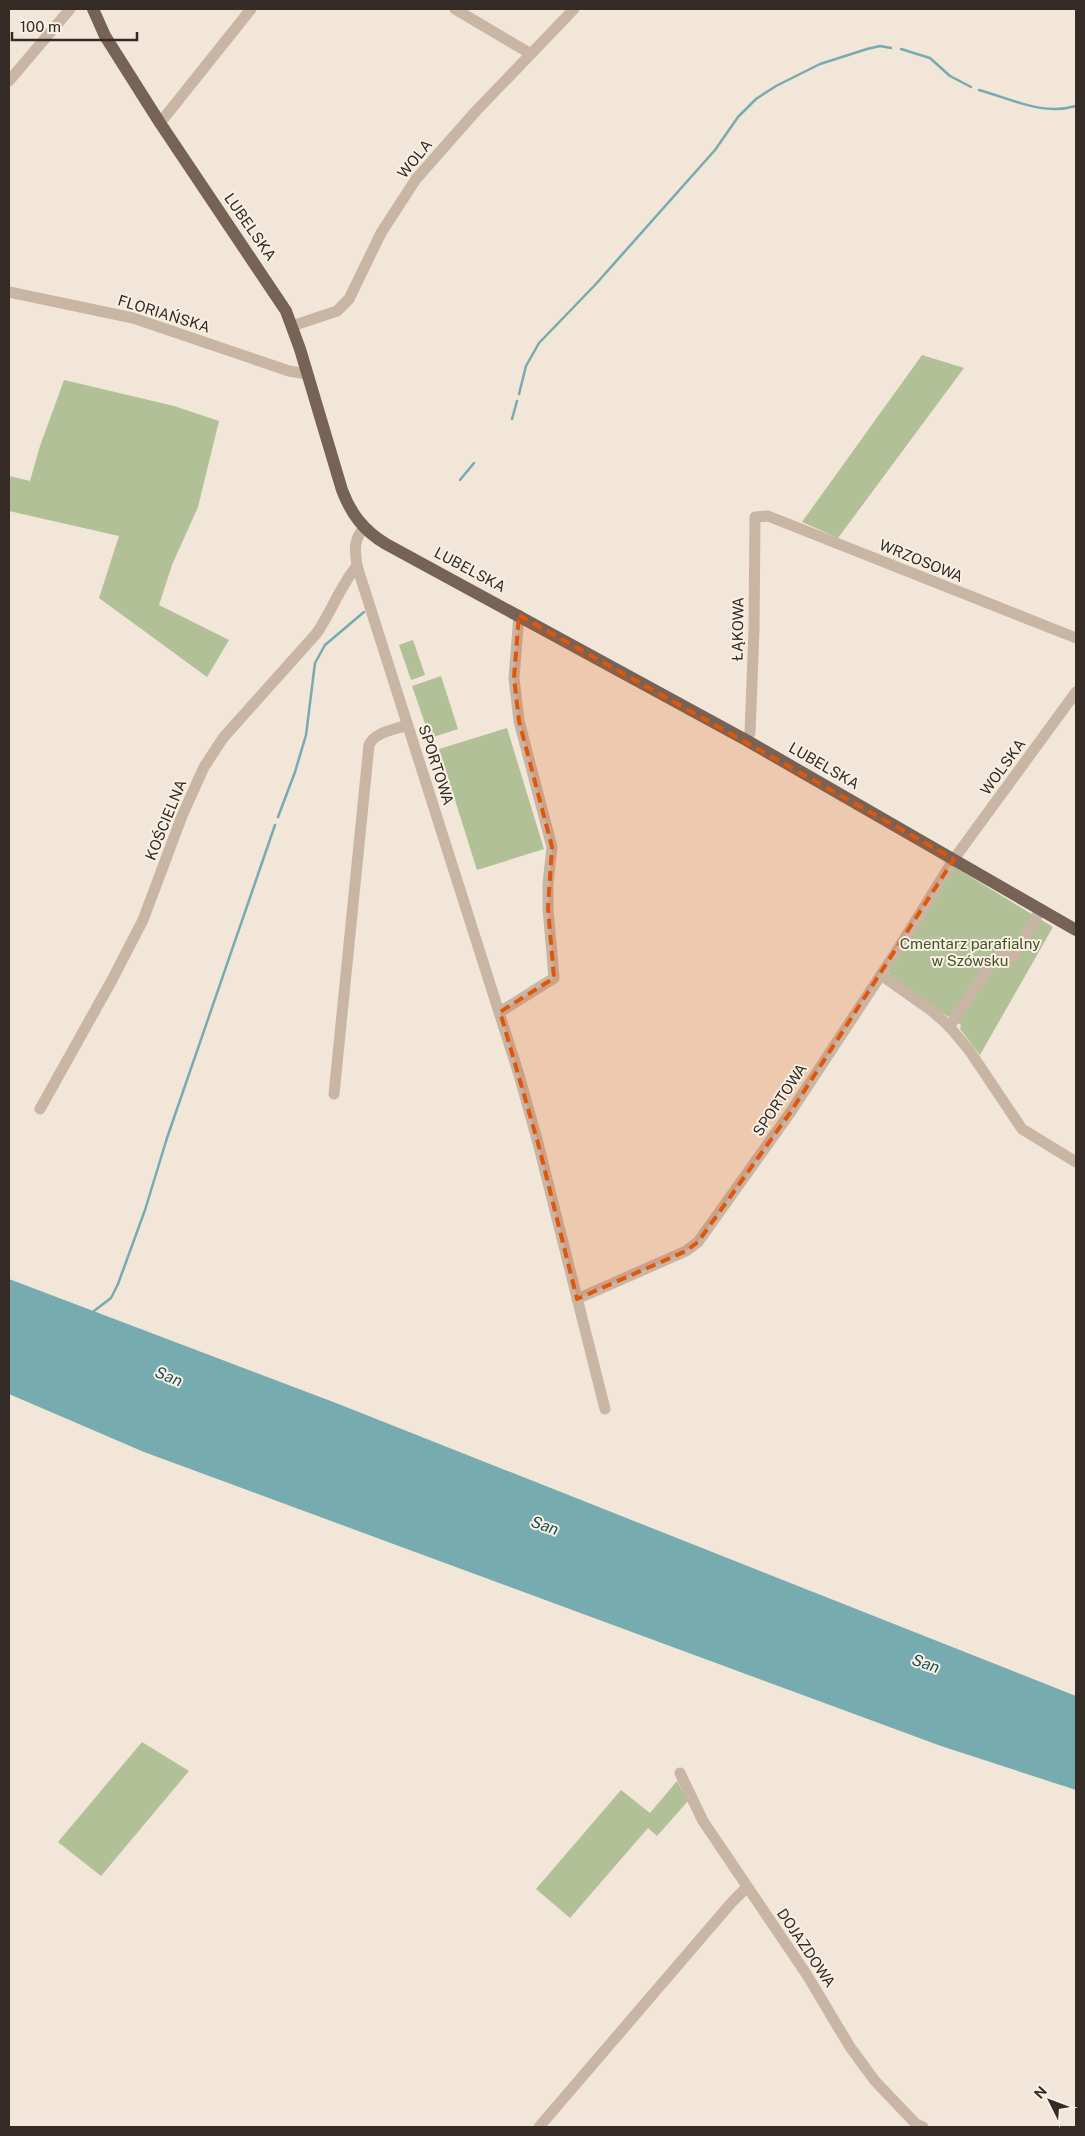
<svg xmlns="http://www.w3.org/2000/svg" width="1085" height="2136" viewBox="0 0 1085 2136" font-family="'Public Sans',sans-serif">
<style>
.green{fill:#b2c098}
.water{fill:#76abaf}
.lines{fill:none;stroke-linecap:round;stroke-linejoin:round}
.stream{stroke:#76abaf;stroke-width:2.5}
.minor{stroke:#c9b5a4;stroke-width:11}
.major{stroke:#776256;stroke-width:12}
.marked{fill:#df570d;fill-opacity:0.2;stroke:#df570d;stroke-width:4;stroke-dasharray:10 6;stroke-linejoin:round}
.labels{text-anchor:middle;stroke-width:4;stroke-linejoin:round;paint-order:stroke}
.street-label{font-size:15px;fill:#342a26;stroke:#f9f0e4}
.park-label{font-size:15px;fill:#435329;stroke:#f9f0e4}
.water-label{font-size:16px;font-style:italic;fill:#1b5156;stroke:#f9f0e4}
</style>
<rect width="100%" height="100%" fill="#f1e6d8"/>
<g class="green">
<path d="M 922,355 L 964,368 L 838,538 L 802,522 Z"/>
<path d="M 64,380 L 174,406 L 219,421 L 198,507 L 172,565 L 159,605 L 229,640 L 207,677 L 99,598 L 119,536 L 9,511 L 9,476 L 30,481 L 40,446 Z"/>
<path d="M 413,640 L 425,675 L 411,680 L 399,645 Z"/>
<path d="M 441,676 L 458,729 L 430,738 L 412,686 Z"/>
<path d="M 507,728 L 544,849 L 477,870 L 439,749 Z"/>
<path d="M 953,866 L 1053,927 L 980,1055 L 960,1029 L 961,1025 L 891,979 L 889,972 Z"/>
<path d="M 142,1742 L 189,1771 L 101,1876 L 58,1842 Z"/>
<path d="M 677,1781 L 688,1801 L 657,1836 L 648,1828 L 570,1918 L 536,1889 L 621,1790 L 650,1813 Z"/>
</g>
<path class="water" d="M 9,1279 L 336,1403 L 1076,1696 L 1076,1790 L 941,1746 L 144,1452 L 9,1394 Z"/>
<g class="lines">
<g class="stream">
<path d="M 901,49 L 930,58 L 950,76 L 971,87"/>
<path d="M 979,90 C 1012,99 1042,116 1076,106"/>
<path d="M 519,394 L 526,366 L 539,343 L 595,285 L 715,150 L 738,117 L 756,99 L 776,86 L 820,64 L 867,49 L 880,46 L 891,48"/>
<path d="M 512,419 L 517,401"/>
<path d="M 460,480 L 474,463"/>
<path d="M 278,817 L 295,772 L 306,735 L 315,663 L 325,645 L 364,612"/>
<path d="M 94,1311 L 111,1298 L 118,1284 L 145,1210 L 167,1138 L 275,825"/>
</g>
<g class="minor">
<path d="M 455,9 L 531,54"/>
<path d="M 9,81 L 70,9"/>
<path d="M 160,123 L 251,9"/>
<path d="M 9,292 L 133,318 L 289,371 L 307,374"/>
<path d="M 292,326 L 337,311 L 349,299 L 381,233 L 416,179 L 476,111 L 574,9"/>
<path d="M 364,528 C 353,540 355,551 357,566 L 519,1075 L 538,1143 L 605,1409"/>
<path d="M 746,740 L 750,733 L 754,630 L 755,517 L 768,516 L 1076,638"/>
<path d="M 881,975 L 932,1011 L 948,1025 L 969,1050 L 1022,1129 L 1076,1162"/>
<path d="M 500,1012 L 554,978 L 548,908 L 548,884 L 552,847 L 519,721 L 514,678 L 519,615"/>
<path d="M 949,1027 L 995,958 L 1004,954 L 1013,957 L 1041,909"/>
<path d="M 334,1094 L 369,745 C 375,732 394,730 407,725"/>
<path d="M 40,1109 L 112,980 L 143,920 L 182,816 L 204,767 L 223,738 L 316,634 C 331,613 341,584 357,566"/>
<path d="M 577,1299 L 686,1251 L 698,1242 L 790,1113 L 900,946 L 954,859 L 1076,692"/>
<path d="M 680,1773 L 703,1821 L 807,1975 L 850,2047 L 875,2081 L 916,2124 L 923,2127"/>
<path d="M 539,2127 L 732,1902 L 747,1887"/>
</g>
<path class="major" d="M 93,9 L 105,36 L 160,123 L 286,311 L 300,349 L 342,490 C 351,514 364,531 386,544 L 746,740 L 1076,930"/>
</g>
<path class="marked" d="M 519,615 L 954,859 L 790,1113 L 698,1242 L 686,1251 L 577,1299 L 538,1143 L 500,1012 L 554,978 L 548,908 L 552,847 L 519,721 L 514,678 Z"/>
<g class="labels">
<g class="street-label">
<text transform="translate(415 159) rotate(-51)" y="5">WOLA</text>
<text transform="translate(250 227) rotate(55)" y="5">LUBELSKA</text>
<text transform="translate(164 314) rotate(17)" y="5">FLORIAŃSKA</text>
<text transform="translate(921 561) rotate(22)" y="5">WRZOSOWA</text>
<text transform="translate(470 570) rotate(28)" y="5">LUBELSKA</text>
<text transform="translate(738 629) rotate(-89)" y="5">ŁĄKOWA</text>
<text transform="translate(436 765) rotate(72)" y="5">SPORTOWA</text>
<text transform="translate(824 766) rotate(30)" y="5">LUBELSKA</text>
<text transform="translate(1003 767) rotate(-54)" y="5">WOLSKA</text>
<text transform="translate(166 820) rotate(-68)" y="5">KOŚCIELNA</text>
<text transform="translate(780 1100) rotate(-56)" y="5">SPORTOWA</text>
<text transform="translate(806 1948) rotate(56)" y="5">DOJAZDOWA</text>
</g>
<g class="park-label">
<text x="970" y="949">Cmentarz parafialny<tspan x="970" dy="17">w Szówsku</tspan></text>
</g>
<g class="water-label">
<text transform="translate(169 1376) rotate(22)" y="6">San</text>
<text transform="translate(545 1525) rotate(20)" y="6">San</text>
<text transform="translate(926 1663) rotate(20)" y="6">San</text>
</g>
</g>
<rect width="1085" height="2136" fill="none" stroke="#342a26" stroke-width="20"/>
<g transform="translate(1050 2101) rotate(312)" stroke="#f9f0e4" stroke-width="4" paint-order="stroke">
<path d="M0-4L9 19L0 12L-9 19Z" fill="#342a26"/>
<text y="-8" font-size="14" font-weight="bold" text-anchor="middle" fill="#342a26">N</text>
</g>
<path d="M12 32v8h125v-8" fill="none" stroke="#342a26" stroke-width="2.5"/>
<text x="20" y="32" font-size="15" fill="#342a26" stroke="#f9f0e4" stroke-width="4" paint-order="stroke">100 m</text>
</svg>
